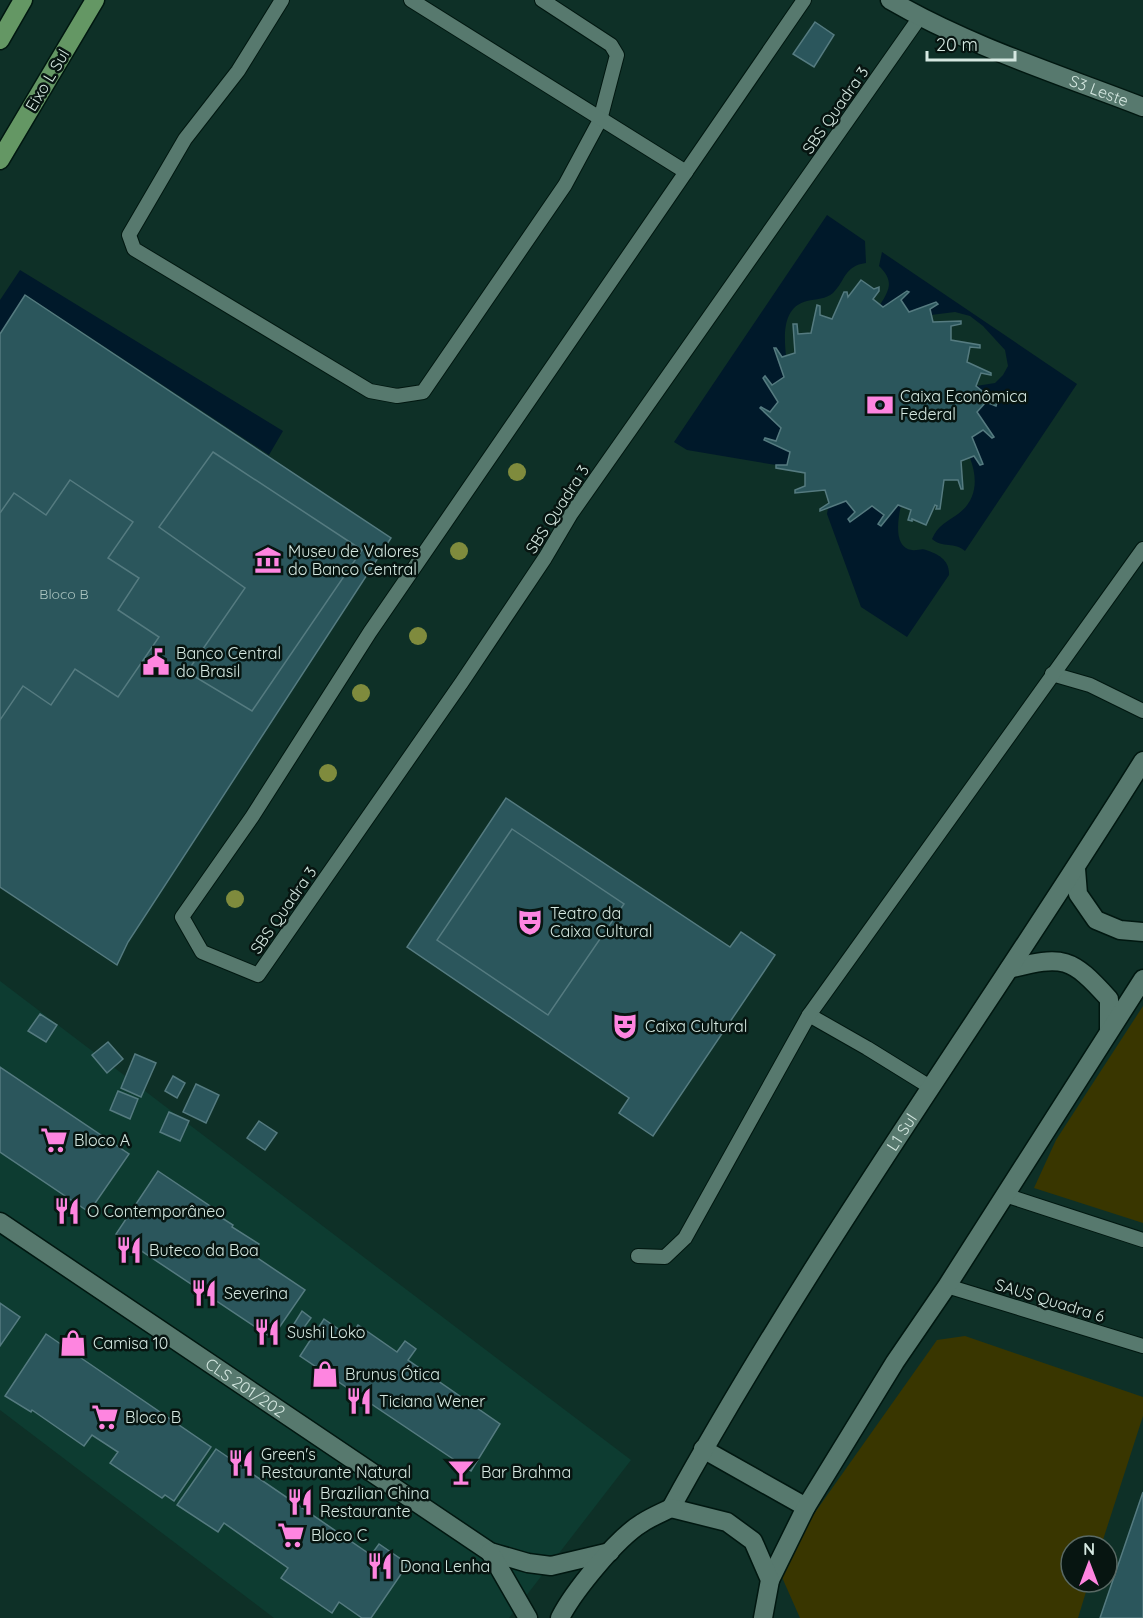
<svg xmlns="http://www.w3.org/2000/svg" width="1143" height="1618" viewBox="0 0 1143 1618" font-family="Quicksand,sans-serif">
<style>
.built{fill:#0d3c31}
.green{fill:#393600}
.water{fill:#00192a}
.building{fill:#2b565c;stroke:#557b80;stroke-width:1.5}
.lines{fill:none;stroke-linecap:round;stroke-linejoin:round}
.lane-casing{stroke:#001710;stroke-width:16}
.secondary-casing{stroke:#001710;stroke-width:21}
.primary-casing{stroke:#001710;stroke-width:21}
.lane{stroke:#57796e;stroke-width:14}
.secondary{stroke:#57796e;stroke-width:18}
.primary{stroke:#649764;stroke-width:18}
.tree{fill:#7f8b3d}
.labels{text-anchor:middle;stroke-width:5;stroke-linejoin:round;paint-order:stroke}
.number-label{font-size:14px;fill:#aac4c0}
.street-label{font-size:16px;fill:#d5e8e1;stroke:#071511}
.poi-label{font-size:16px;fill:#d5e8e1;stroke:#071511;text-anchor:start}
</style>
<rect width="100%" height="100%" fill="#0e3027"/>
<path class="built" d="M 0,981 L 631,1460 L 509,1618 L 274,1618 L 0,1410 Z"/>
<g class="green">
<path d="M 1143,1006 L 1143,1223 L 1034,1188 L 1056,1140 Z"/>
<path d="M 965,1336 L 1143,1397 L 1143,1416 L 1101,1546 L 1071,1546 L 1071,1582 L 1089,1582 L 1078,1618 L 800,1618 L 777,1566 L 937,1340 Z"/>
</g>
<g class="water">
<path d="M 827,215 L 865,241 L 866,263 C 844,266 846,280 833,293 C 826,299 816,299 807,301 C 782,307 784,336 786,356 L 782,357 L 777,348 L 774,349 L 784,377 L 772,385 L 765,377 L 763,378 L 778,402 L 770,412 L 761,407 L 760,408 L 781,428 L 776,441 L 765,438 L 764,440 L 790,452 L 787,465 L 776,465 L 687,450 L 674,442 Z"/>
<path d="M 882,252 L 1077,384 L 965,551 C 955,542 942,548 932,539 C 938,525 947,522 958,514 C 977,500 978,479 970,458 L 974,456 L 979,465 L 983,464 L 972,437 L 983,430 L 992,438 L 994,437 L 977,412 L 986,402 L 995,406 L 997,403 L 976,386 L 995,383 L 1003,375 L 1008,366 L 1005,350 L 983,326 L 970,316 L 955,312 L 931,315 L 930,309 L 938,304 L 936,302 L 909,312 L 901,300 L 908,293 L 907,291 L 883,307 L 880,305 C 890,289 894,281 879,266 Z"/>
<path d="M 20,270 L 283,431 L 269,455 L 26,295 L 0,333 L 0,300 Z"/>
<path d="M 846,501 L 855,512 L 848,519 L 850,522 L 872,506 L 884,515 L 878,524 L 881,526 L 898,505 L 901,505 C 898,519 893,548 912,550 C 917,551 922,548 926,550 C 938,554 950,560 949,575 L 907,637 L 861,607 L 827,514 L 828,508 Z"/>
</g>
<g class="building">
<path d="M 815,22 L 834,35 L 814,67 L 793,54 Z"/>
<path d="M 861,280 L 874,289 L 879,287 L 879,291 L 873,299 L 883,307 L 907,291 L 909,292 L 901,300 L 909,312 L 936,302 L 938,304 L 930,309 L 933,322 L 961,321 L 961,324 L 951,326 L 951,340 L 980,345 L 980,348 L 970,347 L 967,362 L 991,373 L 991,375 L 981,373 L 976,386 L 997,403 L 996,406 L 986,402 L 977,412 L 994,437 L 992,438 L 983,430 L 972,437 L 983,464 L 980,465 L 974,456 L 961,461 L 963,489 L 961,489 L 958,480 L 944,480 L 940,509 L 936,509 L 937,506 L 935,505 L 926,525 L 912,519 L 912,521 L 908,520 L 911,510 L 898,505 L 881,526 L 878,524 L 884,515 L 872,506 L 850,522 L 848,519 L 855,512 L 846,501 L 820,511 L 820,509 L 829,503 L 825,490 L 795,493 L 795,490 L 805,486 L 805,473 L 776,468 L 776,465 L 787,465 L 790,452 L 764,440 L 765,438 L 776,441 L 781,428 L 760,408 L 761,407 L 770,412 L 778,402 L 763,378 L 765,376 L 772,385 L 784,377 L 774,348 L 776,348 L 782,357 L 795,353 L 793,324 L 797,324 L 798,334 L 811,333 L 817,305 L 820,306 L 820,315 L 832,319 L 844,292 L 847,292 L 848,297 Z"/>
<path d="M 25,295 L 391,538 L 128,942 L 117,965 L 0,887 L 0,334 Z"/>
<path d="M 213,452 L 362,550 L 252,711 L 187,672 L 245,588 L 159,527 Z"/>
<path d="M 70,480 L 133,522 L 108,558 L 139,578 L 118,610 L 159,637 L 118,697 L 75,669 L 51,705 L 23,686 L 0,720 L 0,513 L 14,493 L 46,515 Z"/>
<path d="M 506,798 L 730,947 L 741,932 L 775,955 L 653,1136 L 619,1113 L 629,1098 L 407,947 Z"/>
<path d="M 512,829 L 624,904 L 548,1015 L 437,940 Z"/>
<path d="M 40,1014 L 57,1025 L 46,1042 L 28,1031 Z"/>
<path d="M 108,1042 L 123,1059 L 107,1073 L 92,1055 Z"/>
<path d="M 135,1054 L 156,1063 L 141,1097 L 121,1088 Z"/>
<path d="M 0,1067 L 129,1154 L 89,1212 L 0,1152 Z"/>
<path d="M 173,1076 L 185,1083 L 177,1098 L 165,1091 Z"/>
<path d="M 196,1084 L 219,1095 L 206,1123 L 183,1112 Z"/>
<path d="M 118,1091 L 138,1099 L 130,1119 L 110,1110 Z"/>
<path d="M 169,1112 L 189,1121 L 180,1141 L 160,1132 Z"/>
<path d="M 259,1121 L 277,1133 L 265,1150 L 247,1138 Z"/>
<path d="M 158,1171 L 210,1206 L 208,1209 L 233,1225 L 232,1227 L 259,1244 L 253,1255 L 305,1290 L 272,1338 L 116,1234 Z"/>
<path d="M 0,1303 L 20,1317 L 0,1346 Z"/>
<path d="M 302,1311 L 311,1318 L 300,1333 L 292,1327 Z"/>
<path d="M 324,1319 L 350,1337 L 358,1325 L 397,1352 L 405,1341 L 416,1349 L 408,1360 L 500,1424 L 471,1471 L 300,1356 Z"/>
<path d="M 46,1334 L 211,1447 L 174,1501 L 165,1495 L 162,1498 L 110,1463 L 118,1452 L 92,1435 L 84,1446 L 32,1410 L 31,1412 L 5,1396 Z"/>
<path d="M 216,1449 L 371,1555 L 379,1544 L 408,1564 L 371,1618 L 362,1618 L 339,1602 L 332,1613 L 281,1578 L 288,1568 L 224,1523 L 218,1532 L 177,1505 Z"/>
<path d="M 1143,1492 L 1143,1618 L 1100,1618 Z"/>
</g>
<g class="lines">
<defs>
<g id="lane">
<path d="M 282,0 L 238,71 L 185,139 L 129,235 L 134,249 L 370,391 L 397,396 L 423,392 L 565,185 L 600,120 L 617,55 L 611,45 L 542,0"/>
<path d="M 411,0 L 686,172"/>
<path d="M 804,0 L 370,632 L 252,817 L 182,917 L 202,952 L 258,975 L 462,682 L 545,558 L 571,514 L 920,17"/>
<path d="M 1052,674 L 1090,685 L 1143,711"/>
<path d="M 809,1015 L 867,1048 L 930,1087"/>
<path d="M 1005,1195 L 1143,1240"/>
<path d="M 638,1256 L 665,1257 L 685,1238 L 809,1015 L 1143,549"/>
<path d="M 947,1286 L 1143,1346"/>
</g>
<g id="secondary">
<path id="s1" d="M 890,0 C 969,46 1058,74 1143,107"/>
<path d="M 1076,869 L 1078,894 L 1096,920 L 1120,930 L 1143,932"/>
<path d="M 1009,969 C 1064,955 1071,957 1109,999 L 1109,1031"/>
<path id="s2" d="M 0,1222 L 490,1552 L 528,1563 L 551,1566 L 610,1552"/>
<path d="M 703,1449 L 806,1507"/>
<path id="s3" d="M 671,1508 C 813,1250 987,1011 1143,761"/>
<path d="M 490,1552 L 528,1618"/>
<path d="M 770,1580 L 806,1507 L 895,1362 L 947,1286 L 1143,979"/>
<path d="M 560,1618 C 573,1592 617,1538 642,1523 C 651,1517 661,1513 671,1508 L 727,1522 L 753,1541 L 770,1580 L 763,1618"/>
</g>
<g id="primary">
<path d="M 0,40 L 23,0"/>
<path d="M 0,160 L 95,0"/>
</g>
</defs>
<use href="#lane" class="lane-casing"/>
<use href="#secondary" class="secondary-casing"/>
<use href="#primary" class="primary-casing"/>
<use href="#lane" class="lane"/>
<use href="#secondary" class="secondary"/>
<use href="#primary" class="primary"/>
</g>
<g class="tree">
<circle cx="517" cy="472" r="9"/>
<circle cx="459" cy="551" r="9"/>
<circle cx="418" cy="636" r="9"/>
<circle cx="361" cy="693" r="9"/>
<circle cx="328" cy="773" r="9"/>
<circle cx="235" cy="899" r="9"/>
</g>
<defs>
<symbol id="bank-bare" viewBox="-9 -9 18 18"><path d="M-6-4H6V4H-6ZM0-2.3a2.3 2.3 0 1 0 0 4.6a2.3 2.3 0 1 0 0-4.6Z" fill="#fe85e0" stroke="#071511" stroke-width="2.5" paint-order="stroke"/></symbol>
<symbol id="museum-bare" viewBox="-9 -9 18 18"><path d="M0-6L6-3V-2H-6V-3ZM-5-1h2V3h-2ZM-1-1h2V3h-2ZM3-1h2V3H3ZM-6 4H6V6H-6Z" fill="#fe85e0" stroke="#071511" stroke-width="2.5" paint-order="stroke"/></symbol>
<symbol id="civic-bare" viewBox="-9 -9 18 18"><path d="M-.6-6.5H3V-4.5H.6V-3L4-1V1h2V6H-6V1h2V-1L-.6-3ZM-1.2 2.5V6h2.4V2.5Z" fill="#fe85e0" stroke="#071511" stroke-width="2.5" paint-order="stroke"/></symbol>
<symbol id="theatre-bare" viewBox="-9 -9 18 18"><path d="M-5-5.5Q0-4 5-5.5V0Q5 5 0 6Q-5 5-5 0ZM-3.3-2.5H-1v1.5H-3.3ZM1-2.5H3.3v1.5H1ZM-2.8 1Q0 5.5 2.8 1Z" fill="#fe85e0" stroke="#071511" stroke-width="2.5" paint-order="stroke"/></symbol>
<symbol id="supermarket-bare" viewBox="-9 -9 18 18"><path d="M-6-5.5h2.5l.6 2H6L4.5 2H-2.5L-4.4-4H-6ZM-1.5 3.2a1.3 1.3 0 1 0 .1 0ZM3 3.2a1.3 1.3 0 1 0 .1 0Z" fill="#fe85e0" stroke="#071511" stroke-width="2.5" paint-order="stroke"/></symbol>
<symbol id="restaurant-bare" viewBox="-9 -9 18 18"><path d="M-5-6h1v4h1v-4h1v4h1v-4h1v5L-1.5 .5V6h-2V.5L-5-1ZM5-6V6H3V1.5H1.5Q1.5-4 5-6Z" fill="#fe85e0" stroke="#071511" stroke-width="2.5" paint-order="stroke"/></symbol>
<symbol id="shop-bare" viewBox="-9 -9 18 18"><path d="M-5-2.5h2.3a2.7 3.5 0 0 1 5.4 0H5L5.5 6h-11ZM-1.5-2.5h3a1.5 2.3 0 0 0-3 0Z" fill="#fe85e0" stroke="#071511" stroke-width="2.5" paint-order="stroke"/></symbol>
<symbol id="bar-bare" viewBox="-9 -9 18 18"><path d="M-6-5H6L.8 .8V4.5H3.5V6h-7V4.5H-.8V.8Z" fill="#fe85e0" stroke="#071511" stroke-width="2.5" paint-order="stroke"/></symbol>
</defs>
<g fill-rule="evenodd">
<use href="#bank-bare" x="861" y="386" width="38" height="38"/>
<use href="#museum-bare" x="249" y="541" width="38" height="38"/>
<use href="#civic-bare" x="137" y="643" width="38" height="38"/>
<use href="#theatre-bare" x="511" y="903" width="38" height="38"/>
<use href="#theatre-bare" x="606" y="1007" width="38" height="38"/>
<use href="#supermarket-bare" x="35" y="1121" width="38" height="38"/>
<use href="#restaurant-bare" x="48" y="1192" width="38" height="38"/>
<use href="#restaurant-bare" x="110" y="1231" width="38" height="38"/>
<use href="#restaurant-bare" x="185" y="1274" width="38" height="38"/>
<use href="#restaurant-bare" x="248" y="1313" width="38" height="38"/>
<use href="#shop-bare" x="54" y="1324" width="38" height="38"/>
<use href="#shop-bare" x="306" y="1355" width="38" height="38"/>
<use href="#restaurant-bare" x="340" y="1382" width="38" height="38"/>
<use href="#supermarket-bare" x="86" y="1398" width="38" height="38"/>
<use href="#restaurant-bare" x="222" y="1444" width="38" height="38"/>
<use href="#bar-bare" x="442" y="1453" width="38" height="38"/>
<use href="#restaurant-bare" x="281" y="1483" width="38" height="38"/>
<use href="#supermarket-bare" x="272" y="1516" width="38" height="38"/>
<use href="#restaurant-bare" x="361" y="1547" width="38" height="38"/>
</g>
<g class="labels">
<g class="number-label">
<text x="64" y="599">Bloco B</text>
</g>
<g class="street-label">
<text transform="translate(47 80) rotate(-59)" y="6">Eixo L Sul</text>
<text dy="6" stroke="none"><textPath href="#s1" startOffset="228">S3 Leste</textPath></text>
<text transform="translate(835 110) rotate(-55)" y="6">SBS Quadra 3</text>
<text transform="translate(557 509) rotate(-57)" y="6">SBS Quadra 3</text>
<text transform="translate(283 910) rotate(-55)" y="6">SBS Quadra 3</text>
<text dy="6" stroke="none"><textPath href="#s3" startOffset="441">L1 Sul</textPath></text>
<text transform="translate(1050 1300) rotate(17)" y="6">SAUS Quadra 6</text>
<text dy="6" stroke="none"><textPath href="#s2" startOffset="296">CLS 201/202</textPath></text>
</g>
<g class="poi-label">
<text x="900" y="402">Caixa Econômica<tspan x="900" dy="18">Federal</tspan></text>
<text x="288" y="557">Museu de Valores<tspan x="288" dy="18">do Banco Central</tspan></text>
<text x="176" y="659">Banco Central<tspan x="176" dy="18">do Brasil</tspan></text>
<text x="550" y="919">Teatro da<tspan x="550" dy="18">Caixa Cultural</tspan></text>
<text x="645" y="1032">Caixa Cultural</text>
<text x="74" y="1146">Bloco A</text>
<text x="87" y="1217">O Contemporâneo</text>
<text x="149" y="1256">Buteco da Boa</text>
<text x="224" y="1299">Severina</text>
<text x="287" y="1338">Sushi Loko</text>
<text x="93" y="1349">Camisa 10</text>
<text x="345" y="1380">Brunus Ótica</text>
<text x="379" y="1407">Ticiana Wener</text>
<text x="125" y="1423">Bloco B</text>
<text x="261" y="1460">Green's<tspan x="261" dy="18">Restaurante Natural</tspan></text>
<text x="481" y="1478">Bar Brahma</text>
<text x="320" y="1499">Brazilian China<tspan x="320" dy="18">Restaurante</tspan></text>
<text x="311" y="1541">Bloco C</text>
<text x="400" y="1572">Dona Lenha</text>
</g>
</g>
<g transform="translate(1089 1564)"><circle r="28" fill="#071511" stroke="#596964" stroke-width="1.5"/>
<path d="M0-4.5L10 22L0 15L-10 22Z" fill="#fe85e0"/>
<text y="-9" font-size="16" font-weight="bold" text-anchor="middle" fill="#d5e8e1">N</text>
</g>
<path d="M927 51v9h88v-9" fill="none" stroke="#d5e8e1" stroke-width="3"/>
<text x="936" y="51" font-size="18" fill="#d5e8e1" stroke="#071511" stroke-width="4.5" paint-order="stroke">20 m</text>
</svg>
